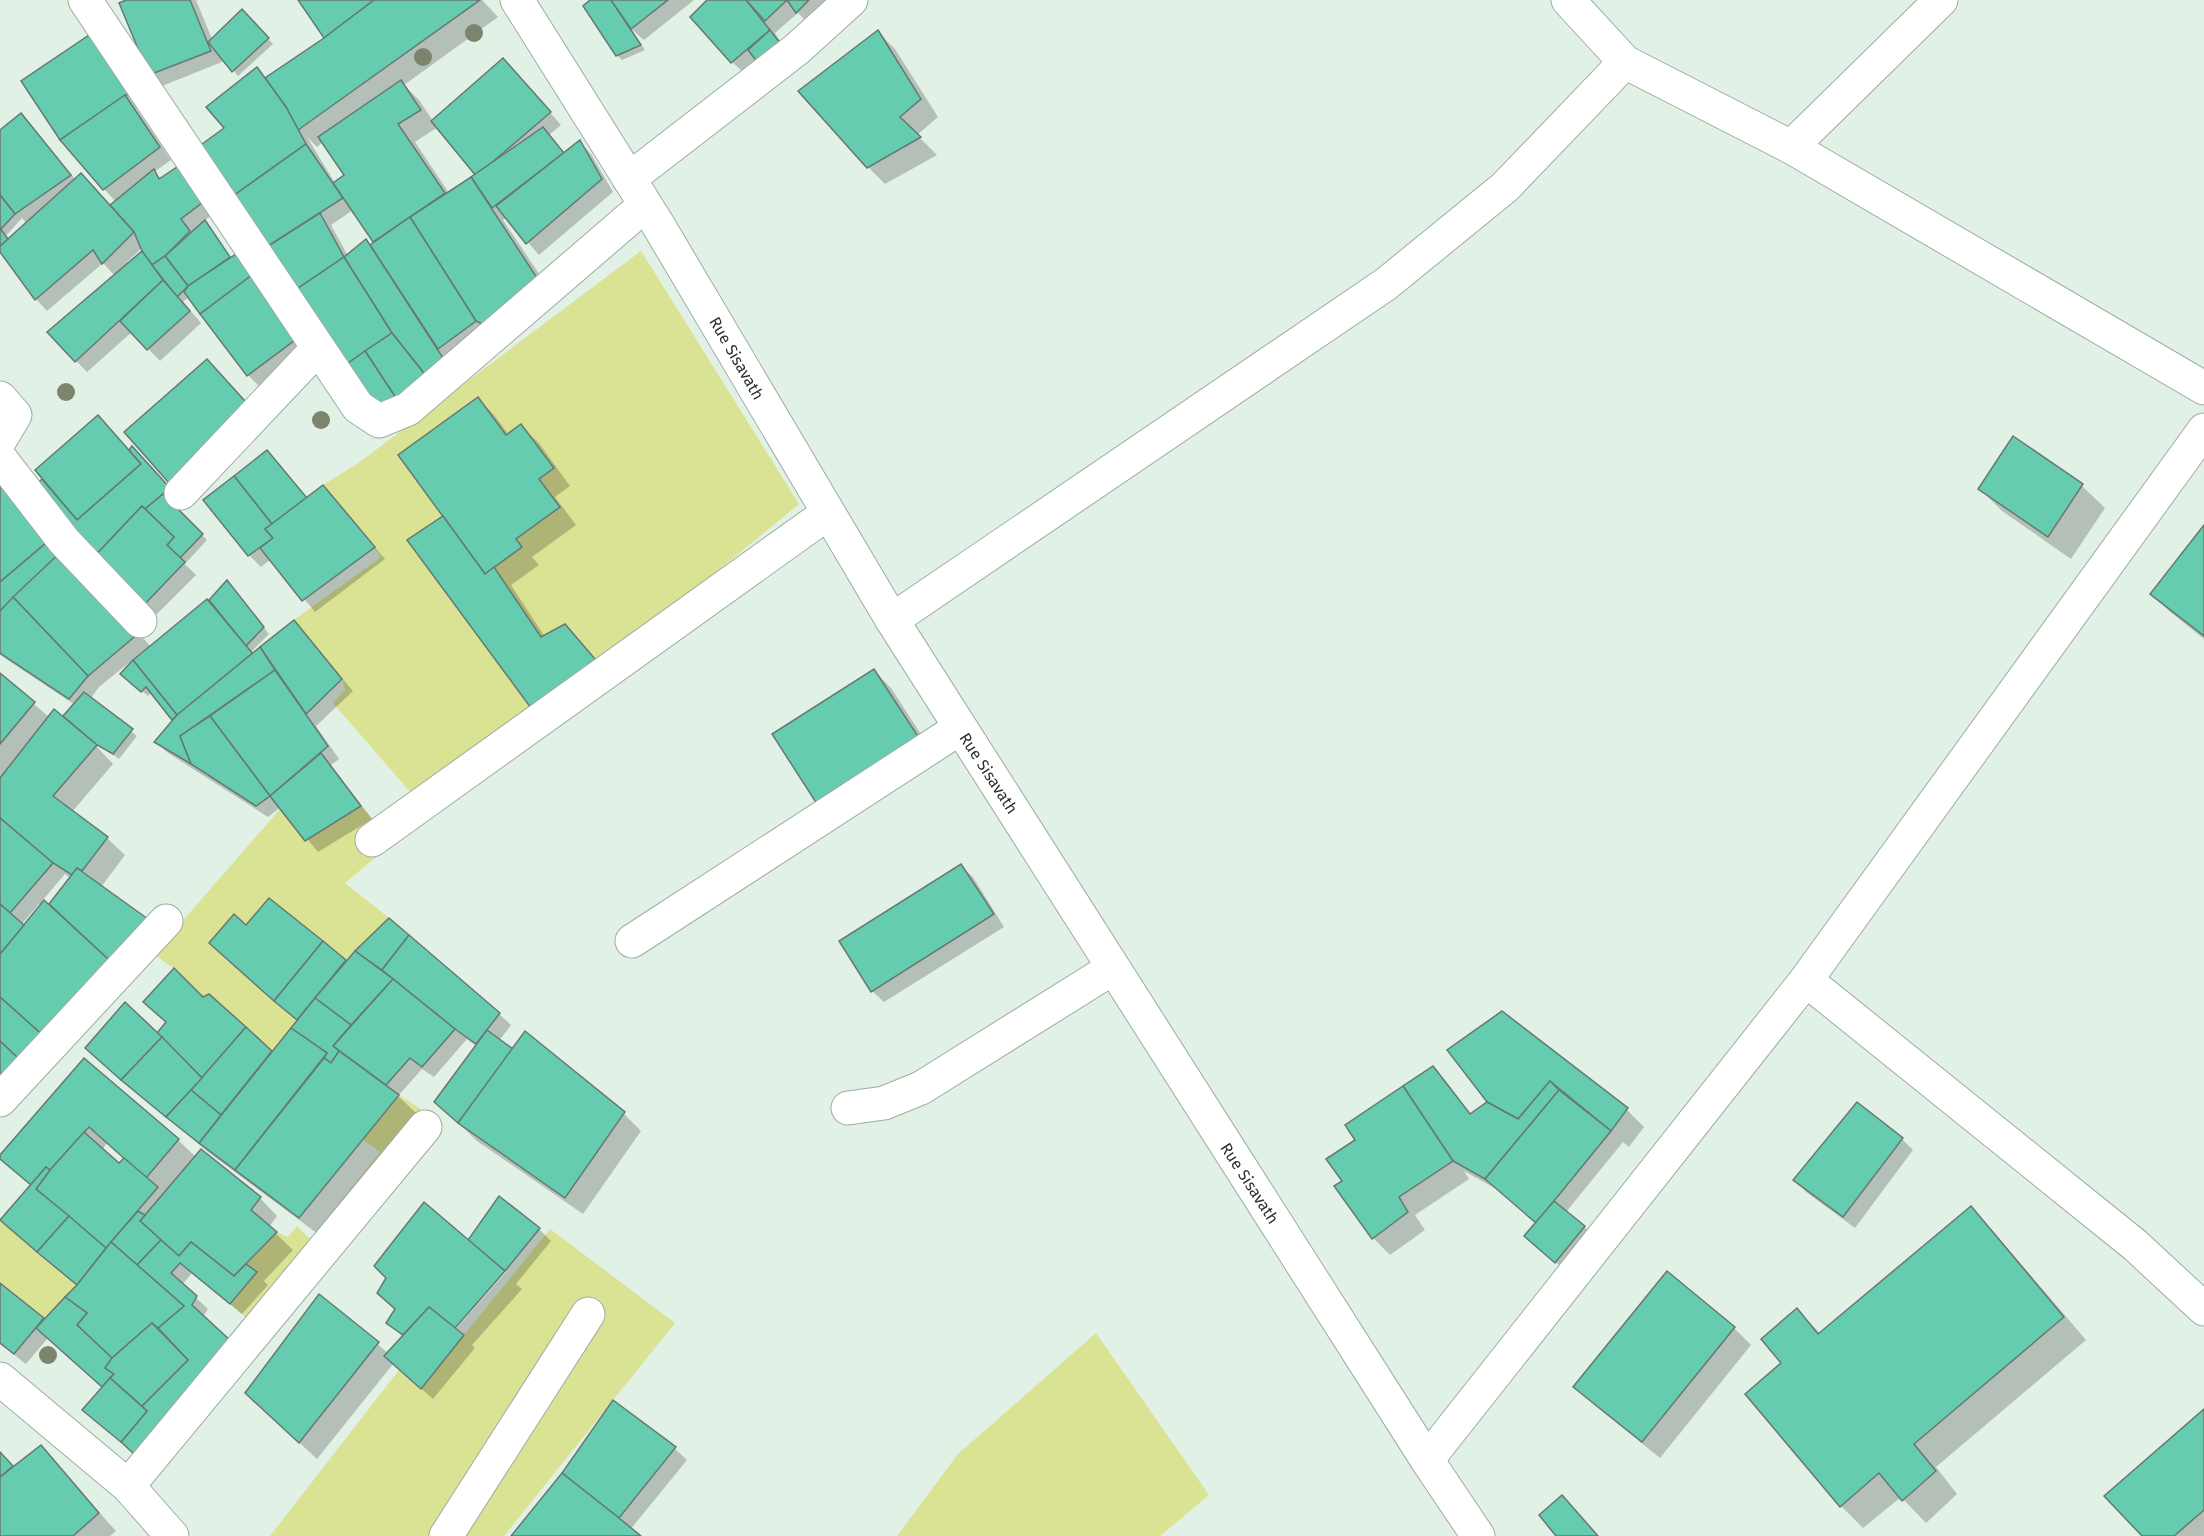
<svg xmlns="http://www.w3.org/2000/svg" width="2204" height="1536" viewBox="0 0 2204 1536" font-family="'Fira Sans',sans-serif">
<style>
.green{fill:#dae293}
.shadow{fill:#0003;fill-rule:evenodd}
.building{fill:#65ccaf;stroke:#667872;stroke-width:1.5}
.lines{fill:none;stroke-linecap:round;stroke-linejoin:round}
.minor-casing{stroke:#9eaca1;stroke-width:35}
.minor{stroke:#fff;stroke-width:33}
.tree{fill:#7c856b}
.labels{text-anchor:middle;stroke-width:5;stroke-linejoin:round;paint-order:stroke}
.street-label{font-size:16px;fill:#2a302b;stroke:#fff}
</style>
<rect width="100%" height="100%" fill="#e2f1e5"/>
<g class="green">
<path d="M 641,251 L 799,504 L 601,666 L 412,794 L 333,703 L 345,690 L 342,679 L 294,620 L 381,557 L 323,485 L 357,464 Z"/>
<path d="M 361,806 L 394,842 L 345,883 L 389,918 L 346,960 L 269,898 L 246,925 L 209,943 L 297,1020 L 272,1051 L 209,994 L 203,997 L 174,969 L 154,954 L 280,809 L 306,841 Z"/>
<path d="M 399,1095 L 427,1113 L 323,1238 L 317,1230 L 380,1152 L 363,1140 Z"/>
<path d="M 0,1221 L 77,1285 L 44,1318 L 0,1283 Z"/>
<path d="M 297,1226 L 315,1244 L 250,1321 L 230,1304 L 257,1272 L 246,1264 L 277,1232 L 288,1237 Z"/>
<path d="M 550,1229 L 675,1323 L 504,1536 L 270,1536 L 399,1370 L 421,1388 Z"/>
<path d="M 1096,1333 L 1209,1495 L 1160,1536 L 897,1536 L 958,1454 Z"/>
</g>
<g class="shadow">
<path d="M 130,0 L 196,0 L 212,39 L 242,11 L 273,44 L 238,76 L 220,54 L 222,62 L 162,86 L 151,74 Z"/>
<path d="M 300,0 L 482,0 L 498,17 L 404,85 L 419,100 L 433,121 L 514,72 L 561,125 L 549,135 L 565,154 L 580,142 L 591,154 L 613,192 L 539,255 L 507,218 L 503,220 L 558,302 L 383,416 L 266,248 L 226,128 L 257,69 L 266,79 L 326,38 ZM 438,127 L 478,176 L 475,184 L 449,193 L 415,142 ZM 307,137 L 317,147 L 323,142 L 346,175 L 335,183 ZM 353,210 L 376,243 L 371,246 L 366,241 L 348,256 L 331,225 Z"/>
<path d="M 592,0 L 694,0 L 644,40 L 630,28 L 645,50 L 622,60 L 617,55 Z"/>
<path d="M 709,0 L 832,0 L 808,23 L 798,13 L 775,33 L 781,42 L 744,73 L 732,62 Z"/>
<path d="M 878,32 L 895,49 L 938,117 L 917,135 L 937,155 L 885,184 L 868,167 Z"/>
<path d="M 94,33 L 145,102 L 136,108 L 171,160 L 154,172 L 162,179 L 176,169 L 213,214 L 204,221 L 231,258 L 309,349 L 260,387 L 248,375 L 189,297 L 183,302 L 201,323 L 160,361 L 132,332 L 87,372 L 49,333 L 115,276 L 103,263 L 47,311 L 36,299 L 0,249 L 0,132 L 21,115 L 76,180 L 110,207 L 116,202 L 104,189 ZM 22,218 L 27,224 L 9,240 L 6,236 ZM 142,248 L 143,251 L 129,264 L 127,262 Z"/>
<path d="M 478,399 L 495,416 L 509,435 L 521,426 L 539,443 L 570,486 L 555,497 L 576,525 L 532,557 L 539,565 L 511,585 L 545,637 L 564,626 L 617,684 L 550,724 L 445,516 Z"/>
<path d="M 2014,438 L 2082,486 L 2105,508 L 2071,559 L 2002,511 L 1980,489 Z"/>
<path d="M 132,449 L 181,500 L 173,506 L 207,540 L 185,564 L 196,575 L 154,617 L 33,489 L 44,479 L 130,452 Z"/>
<path d="M 267,452 L 308,499 L 323,487 L 385,559 L 315,612 L 271,559 L 261,567 L 249,555 L 205,500 Z"/>
<path d="M 0,483 L 76,562 L 151,647 L 215,609 L 232,587 L 269,634 L 251,652 L 254,655 L 294,622 L 353,691 L 316,726 L 339,759 L 331,765 L 372,819 L 318,852 L 281,807 L 268,817 L 168,753 L 156,742 L 174,720 L 152,692 L 148,696 L 128,679 L 136,659 L 135,658 L 99,687 L 90,699 L 137,736 L 119,759 L 99,745 L 97,747 L 113,764 L 72,812 L 107,838 L 125,855 L 101,887 L 147,921 L 0,1103 L 0,675 L 49,717 L 68,723 L 75,705 L 0,655 ZM 65,874 L 71,879 L 49,906 L 42,901 ZM 39,904 L 41,906 L 24,928 L 21,925 Z"/>
<path d="M 2204,527 L 2204,639 L 2169,611 L 2152,594 Z"/>
<path d="M 874,671 L 891,688 L 935,756 L 836,820 Z"/>
<path d="M 961,866 L 973,877 L 1004,927 L 884,1002 L 872,991 Z"/>
<path d="M 270,900 L 346,962 L 362,955 L 499,1014 L 511,1025 L 499,1041 L 513,1050 L 624,1114 L 641,1131 L 583,1214 L 477,1141 L 448,1113 L 476,1046 L 467,1039 L 434,1077 L 422,1069 L 398,1096 L 416,1113 L 318,1234 L 212,1155 L 135,1092 L 99,1059 L 157,1035 L 209,996 L 272,1053 L 299,1021 L 223,954 Z"/>
<path d="M 1502,1013 L 1627,1110 L 1644,1127 L 1629,1147 L 1623,1142 L 1566,1212 L 1590,1232 L 1561,1267 L 1532,1241 L 1537,1223 L 1498,1190 L 1464,1171 L 1469,1179 L 1415,1215 L 1425,1230 L 1390,1255 L 1373,1238 L 1345,1181 L 1357,1140 L 1433,1068 L 1445,1080 L 1471,1115 L 1489,1103 Z"/>
<path d="M 84,1060 L 178,1140 L 196,1157 L 260,1198 L 277,1216 L 269,1227 L 293,1250 L 264,1281 L 268,1285 L 242,1314 L 192,1273 L 182,1285 L 208,1309 L 203,1317 L 230,1342 L 147,1466 L 103,1388 L 48,1338 L 26,1364 L 0,1344 L 0,1285 L 44,1320 L 78,1286 L 2,1221 L 31,1186 L 0,1157 ZM 107,1143 L 125,1159 L 119,1165 L 102,1150 Z"/>
<path d="M 1902,1139 L 1913,1150 L 1855,1228 L 1806,1192 L 1795,1180 Z"/>
<path d="M 1971,1208 L 1993,1231 L 2086,1340 L 1936,1467 L 1957,1494 L 1926,1523 L 1901,1497 L 1863,1528 L 1841,1506 L 1783,1363 L 1797,1310 L 1821,1334 Z"/>
<path d="M 539,1229 L 551,1241 L 516,1284 L 522,1289 L 472,1345 L 475,1348 L 433,1399 L 393,1364 L 317,1459 L 264,1410 L 319,1296 L 388,1353 L 403,1337 L 388,1322 L 396,1310 L 379,1293 L 468,1242 ZM 503,1271 L 507,1271 L 451,1334 L 449,1332 Z"/>
<path d="M 1734,1328 L 1751,1345 L 1660,1458 L 1593,1404 L 1575,1386 Z"/>
<path d="M 613,1402 L 675,1449 L 687,1460 L 630,1530 L 638,1536 L 513,1536 L 564,1474 Z"/>
<path d="M 2204,1411 L 2204,1536 L 2144,1536 Z"/>
<path d="M 40,1447 L 116,1531 L 110,1536 L 0,1536 L 0,1452 L 13,1467 Z"/>
</g>
<g class="building">
<path d="M 126,0 L 190,0 L 211,51 L 149,75 L 119,3 Z"/>
<path d="M 298,0 L 374,0 L 324,38 Z"/>
<path d="M 374,0 L 480,0 L 298,130 L 286,107 L 265,78 L 324,38 Z"/>
<path d="M 590,0 L 611,0 L 641,45 L 616,56 L 583,6 Z"/>
<path d="M 611,0 L 668,0 L 631,29 Z"/>
<path d="M 707,0 L 746,0 L 770,30 L 731,63 L 690,17 Z"/>
<path d="M 746,0 L 809,0 L 796,13 L 787,0 L 765,21 Z"/>
<path d="M 242,9 L 269,38 L 232,72 L 208,42 Z"/>
<path d="M 770,30 L 780,43 L 759,64 L 748,50 Z"/>
<path d="M 878,30 L 921,99 L 900,117 L 921,137 L 867,168 L 798,91 Z"/>
<path d="M 95,31 L 134,90 L 60,140 L 21,81 Z"/>
<path d="M 503,58 L 551,112 L 476,176 L 431,121 Z"/>
<path d="M 257,67 L 286,107 L 306,144 L 233,196 L 201,145 L 224,128 L 206,107 Z"/>
<path d="M 401,80 L 421,110 L 398,124 L 445,193 L 373,242 L 333,183 L 344,175 L 318,137 Z"/>
<path d="M 125,95 L 160,147 L 103,190 L 60,140 Z"/>
<path d="M 21,113 L 71,175 L 15,214 L 0,195 L 0,130 Z"/>
<path d="M 543,127 L 564,153 L 492,208 L 471,177 Z"/>
<path d="M 580,140 L 602,179 L 526,244 L 496,206 Z"/>
<path d="M 306,144 L 343,198 L 265,248 L 233,196 Z"/>
<path d="M 177,167 L 203,202 L 181,219 L 190,231 L 165,256 L 152,265 L 142,251 L 134,232 L 110,205 L 154,169 L 159,179 Z"/>
<path d="M 81,173 L 134,232 L 102,264 L 93,250 L 35,300 L 0,252 L 0,246 Z"/>
<path d="M 471,177 L 541,284 L 486,326 L 476,321 L 410,217 Z"/>
<path d="M 0,195 L 15,214 L 1,229 L 0,228 Z"/>
<path d="M 320,213 L 344,257 L 294,291 L 265,248 Z"/>
<path d="M 410,217 L 476,321 L 438,349 L 370,245 Z"/>
<path d="M 205,220 L 230,257 L 188,286 L 165,256 Z"/>
<path d="M 0,228 L 8,239 L 0,246 Z"/>
<path d="M 366,239 L 445,361 L 427,377 L 392,333 L 344,257 Z"/>
<path d="M 142,251 L 163,280 L 75,362 L 47,332 Z"/>
<path d="M 236,254 L 252,275 L 200,314 L 184,292 L 188,286 Z"/>
<path d="M 165,256 L 188,286 L 177,297 L 152,265 Z"/>
<path d="M 344,257 L 392,333 L 344,366 L 294,291 Z"/>
<path d="M 252,275 L 299,337 L 247,376 L 200,314 Z"/>
<path d="M 163,280 L 190,311 L 147,350 L 120,321 Z"/>
<path d="M 392,333 L 427,377 L 396,398 L 365,351 Z"/>
<path d="M 365,351 L 396,398 L 376,412 L 344,366 Z"/>
<path d="M 207,359 L 253,410 L 169,483 L 124,432 Z"/>
<path d="M 478,397 L 506,435 L 521,424 L 554,468 L 539,479 L 560,507 L 516,539 L 522,547 L 485,574 L 398,455 Z"/>
<path d="M 98,415 L 141,464 L 77,520 L 35,470 Z"/>
<path d="M 2013,436 L 2083,484 L 2048,537 L 1978,489 Z"/>
<path d="M 132,446 L 170,488 L 145,509 L 142,506 L 92,559 L 31,489 L 42,479 L 77,520 L 141,464 L 129,450 Z"/>
<path d="M 267,450 L 307,498 L 272,524 L 234,476 Z"/>
<path d="M 234,476 L 272,524 L 265,529 L 273,538 L 248,556 L 203,500 Z"/>
<path d="M 0,481 L 52,538 L 0,582 Z"/>
<path d="M 323,485 L 375,547 L 302,601 L 260,548 L 273,538 L 265,529 Z"/>
<path d="M 163,494 L 203,534 L 180,558 L 167,545 L 174,537 L 145,509 Z"/>
<path d="M 142,506 L 174,537 L 167,545 L 185,562 L 142,607 L 92,559 Z"/>
<path d="M 443,516 L 485,574 L 494,567 L 541,637 L 565,624 L 601,666 L 531,708 L 407,540 Z"/>
<path d="M 2204,525 L 2204,636 L 2150,594 Z"/>
<path d="M 52,538 L 65,548 L 0,611 L 0,582 Z"/>
<path d="M 65,548 L 139,633 L 88,676 L 13,597 Z"/>
<path d="M 227,580 L 264,627 L 246,646 L 209,600 Z"/>
<path d="M 13,597 L 88,676 L 69,699 L 0,653 L 0,611 Z"/>
<path d="M 207,599 L 253,654 L 177,715 L 133,660 Z"/>
<path d="M 294,620 L 342,679 L 306,714 L 260,647 Z"/>
<path d="M 260,647 L 275,670 L 180,736 L 191,764 L 154,742 L 177,715 Z"/>
<path d="M 133,660 L 177,715 L 172,720 L 146,687 L 141,692 L 120,674 Z"/>
<path d="M 874,669 L 919,738 L 817,804 L 772,734 Z"/>
<path d="M 275,670 L 328,746 L 270,796 L 210,716 Z"/>
<path d="M 0,673 L 35,702 L 0,744 Z"/>
<path d="M 84,692 L 133,729 L 113,754 L 97,745 L 63,716 Z"/>
<path d="M 54,709 L 97,745 L 53,796 L 108,837 L 82,871 L 77,868 L 72,875 L 53,863 L 0,818 L 0,778 Z"/>
<path d="M 210,716 L 270,796 L 256,806 L 191,764 L 180,736 Z"/>
<path d="M 321,753 L 361,806 L 305,841 L 270,796 Z"/>
<path d="M 0,818 L 53,863 L 10,913 L 0,904 Z"/>
<path d="M 961,864 L 994,914 L 871,992 L 839,941 Z"/>
<path d="M 77,868 L 148,919 L 109,960 L 49,904 Z"/>
<path d="M 269,898 L 323,941 L 274,1001 L 209,943 L 234,914 L 246,925 Z"/>
<path d="M 44,900 L 109,960 L 47,1039 L 0,997 L 0,954 Z"/>
<path d="M 0,904 L 24,925 L 0,954 Z"/>
<path d="M 389,918 L 409,935 L 382,970 L 355,951 Z"/>
<path d="M 409,935 L 500,1013 L 476,1044 L 455,1029 L 382,970 Z"/>
<path d="M 323,941 L 346,960 L 297,1020 L 274,1001 Z"/>
<path d="M 355,951 L 393,979 L 351,1025 L 315,998 Z"/>
<path d="M 174,968 L 203,997 L 209,994 L 246,1027 L 202,1078 L 157,1033 L 166,1022 L 143,1002 Z"/>
<path d="M 393,979 L 455,1029 L 422,1067 L 410,1058 L 386,1085 L 333,1046 Z"/>
<path d="M 0,997 L 47,1039 L 21,1061 L 0,1041 Z"/>
<path d="M 315,998 L 351,1025 L 333,1046 L 339,1051 L 331,1063 L 324,1058 L 327,1053 L 291,1028 Z"/>
<path d="M 125,1002 L 162,1037 L 121,1080 L 85,1048 Z"/>
<path d="M 1502,1011 L 1628,1108 L 1611,1131 L 1550,1081 L 1518,1119 L 1487,1102 L 1447,1050 Z"/>
<path d="M 246,1027 L 272,1051 L 221,1115 L 191,1090 Z"/>
<path d="M 291,1028 L 327,1053 L 235,1170 L 199,1143 Z"/>
<path d="M 487,1030 L 513,1049 L 458,1123 L 434,1102 Z"/>
<path d="M 525,1031 L 625,1112 L 565,1198 L 458,1123 Z"/>
<path d="M 162,1037 L 202,1078 L 166,1117 L 121,1080 Z"/>
<path d="M 0,1041 L 21,1061 L 0,1091 Z"/>
<path d="M 339,1051 L 399,1095 L 299,1218 L 235,1170 L 324,1058 L 331,1063 Z"/>
<path d="M 84,1058 L 179,1139 L 146,1178 L 89,1127 L 50,1170 L 46,1167 L 31,1185 L 0,1159 L 0,1155 Z"/>
<path d="M 1433,1066 L 1470,1114 L 1487,1102 L 1518,1119 L 1550,1081 L 1559,1090 L 1485,1179 L 1453,1161 L 1403,1086 Z"/>
<path d="M 1403,1086 L 1453,1161 L 1399,1197 L 1408,1212 L 1372,1239 L 1334,1186 L 1342,1181 L 1326,1159 L 1355,1140 L 1345,1125 Z"/>
<path d="M 191,1090 L 221,1115 L 199,1143 L 166,1117 Z"/>
<path d="M 1559,1090 L 1611,1131 L 1536,1223 L 1485,1179 Z"/>
<path d="M 1857,1102 L 1903,1138 L 1843,1217 L 1793,1180 Z"/>
<path d="M 84,1132 L 119,1163 L 124,1158 L 158,1187 L 106,1248 L 36,1189 L 50,1170 Z"/>
<path d="M 201,1149 L 261,1197 L 251,1210 L 277,1232 L 234,1276 L 191,1242 L 179,1256 L 140,1221 Z"/>
<path d="M 46,1167 L 50,1170 L 36,1189 L 69,1216 L 37,1252 L 0,1220 Z"/>
<path d="M 499,1196 L 540,1228 L 505,1271 L 468,1240 Z"/>
<path d="M 1554,1201 L 1585,1226 L 1555,1263 L 1524,1236 Z"/>
<path d="M 424,1202 L 505,1271 L 455,1328 L 429,1307 L 403,1335 L 386,1323 L 395,1309 L 377,1293 L 386,1278 L 374,1266 Z"/>
<path d="M 1971,1206 L 2064,1317 L 1914,1444 L 1936,1471 L 1902,1501 L 1879,1473 L 1840,1507 L 1745,1394 L 1781,1363 L 1761,1339 L 1797,1308 L 1818,1334 Z"/>
<path d="M 138,1211 L 145,1215 L 140,1221 L 161,1240 L 137,1265 L 111,1242 Z"/>
<path d="M 69,1216 L 106,1248 L 77,1285 L 37,1252 Z"/>
<path d="M 161,1240 L 179,1256 L 191,1242 L 234,1276 L 246,1264 L 257,1272 L 230,1304 L 180,1263 L 171,1273 L 197,1296 L 192,1305 L 231,1341 L 135,1455 L 121,1442 L 147,1411 L 142,1406 L 188,1360 L 158,1328 L 184,1306 L 137,1265 Z"/>
<path d="M 111,1242 L 184,1306 L 158,1328 L 152,1323 L 112,1358 L 77,1325 L 87,1313 L 65,1297 L 77,1285 Z"/>
<path d="M 1667,1271 L 1735,1327 L 1642,1442 L 1573,1387 Z"/>
<path d="M 0,1283 L 44,1318 L 14,1354 L 0,1343 Z"/>
<path d="M 319,1294 L 379,1342 L 299,1443 L 245,1393 Z"/>
<path d="M 65,1297 L 87,1313 L 77,1325 L 112,1358 L 105,1368 L 114,1374 L 102,1387 L 36,1328 Z"/>
<path d="M 429,1307 L 464,1335 L 421,1389 L 384,1356 Z"/>
<path d="M 152,1323 L 188,1360 L 142,1406 L 110,1378 L 114,1374 L 105,1368 L 112,1358 Z"/>
<path d="M 110,1378 L 147,1411 L 121,1442 L 82,1410 Z"/>
<path d="M 613,1400 L 676,1447 L 619,1518 L 562,1473 Z"/>
<path d="M 2204,1409 L 2204,1510 L 2174,1536 L 2142,1536 L 2104,1496 Z"/>
<path d="M 41,1445 L 99,1513 L 73,1536 L 0,1536 L 0,1477 Z"/>
<path d="M 0,1452 L 13,1466 L 0,1477 Z"/>
<path d="M 562,1473 L 619,1518 L 641,1536 L 511,1536 Z"/>
<path d="M 1562,1495 L 1598,1536 L 1556,1536 L 1539,1515 Z"/>
</g>
<g class="lines">
<defs>
<g id="minor">
<path d="M 85,0 L 358,407 L 379,421 L 408,409 L 645,205"/>
<path d="M 517,0 L 657,223 L 892,620 L 1427,1460 L 1478,1536"/>
<path d="M 1568,0 L 1625,62 L 1791,147 L 2204,388"/>
<path d="M 1791,147 L 1941,0"/>
<path d="M 629,179 L 797,49 L 851,0"/>
<path d="M 0,398 L 15,415 L 0,440"/>
<path d="M 0,458 L 64,541 L 140,621"/>
<path d="M 181,493 L 318,348"/>
<path d="M 892,620 L 1386,284 L 1505,187 L 1625,62"/>
<path d="M 372,840 L 828,513"/>
<path d="M 632,941 L 960,728"/>
<path d="M 1806,980 L 2135,1245 L 2204,1309"/>
<path d="M 0,1100 L 166,921"/>
<path d="M 848,1108 L 884,1103 L 921,1088 L 1113,968"/>
<path d="M 0,1379 L 128,1486 L 172,1536"/>
<path d="M 1427,1460 L 1806,980 L 2204,430"/>
<path d="M 128,1486 L 425,1127"/>
<path d="M 446,1536 L 588,1314"/>
</g>
</defs>
<use href="#minor" class="minor-casing"/>
<use href="#minor" class="minor"/>
</g>
<g class="tree">
<circle cx="474" cy="33" r="9"/>
<circle cx="423" cy="57" r="9"/>
<circle cx="66" cy="392" r="9"/>
<circle cx="321" cy="420" r="9"/>
<circle cx="48" cy="1355" r="9"/>
</g>
<g class="labels">
<g class="street-label">
<text transform="translate(737 358) rotate(60)" y="6">Rue Sisavath</text>
<text transform="translate(989 773) rotate(57)" y="6">Rue Sisavath</text>
<text transform="translate(1250 1183) rotate(57)" y="6">Rue Sisavath</text>
</g>
</g>
</svg>
